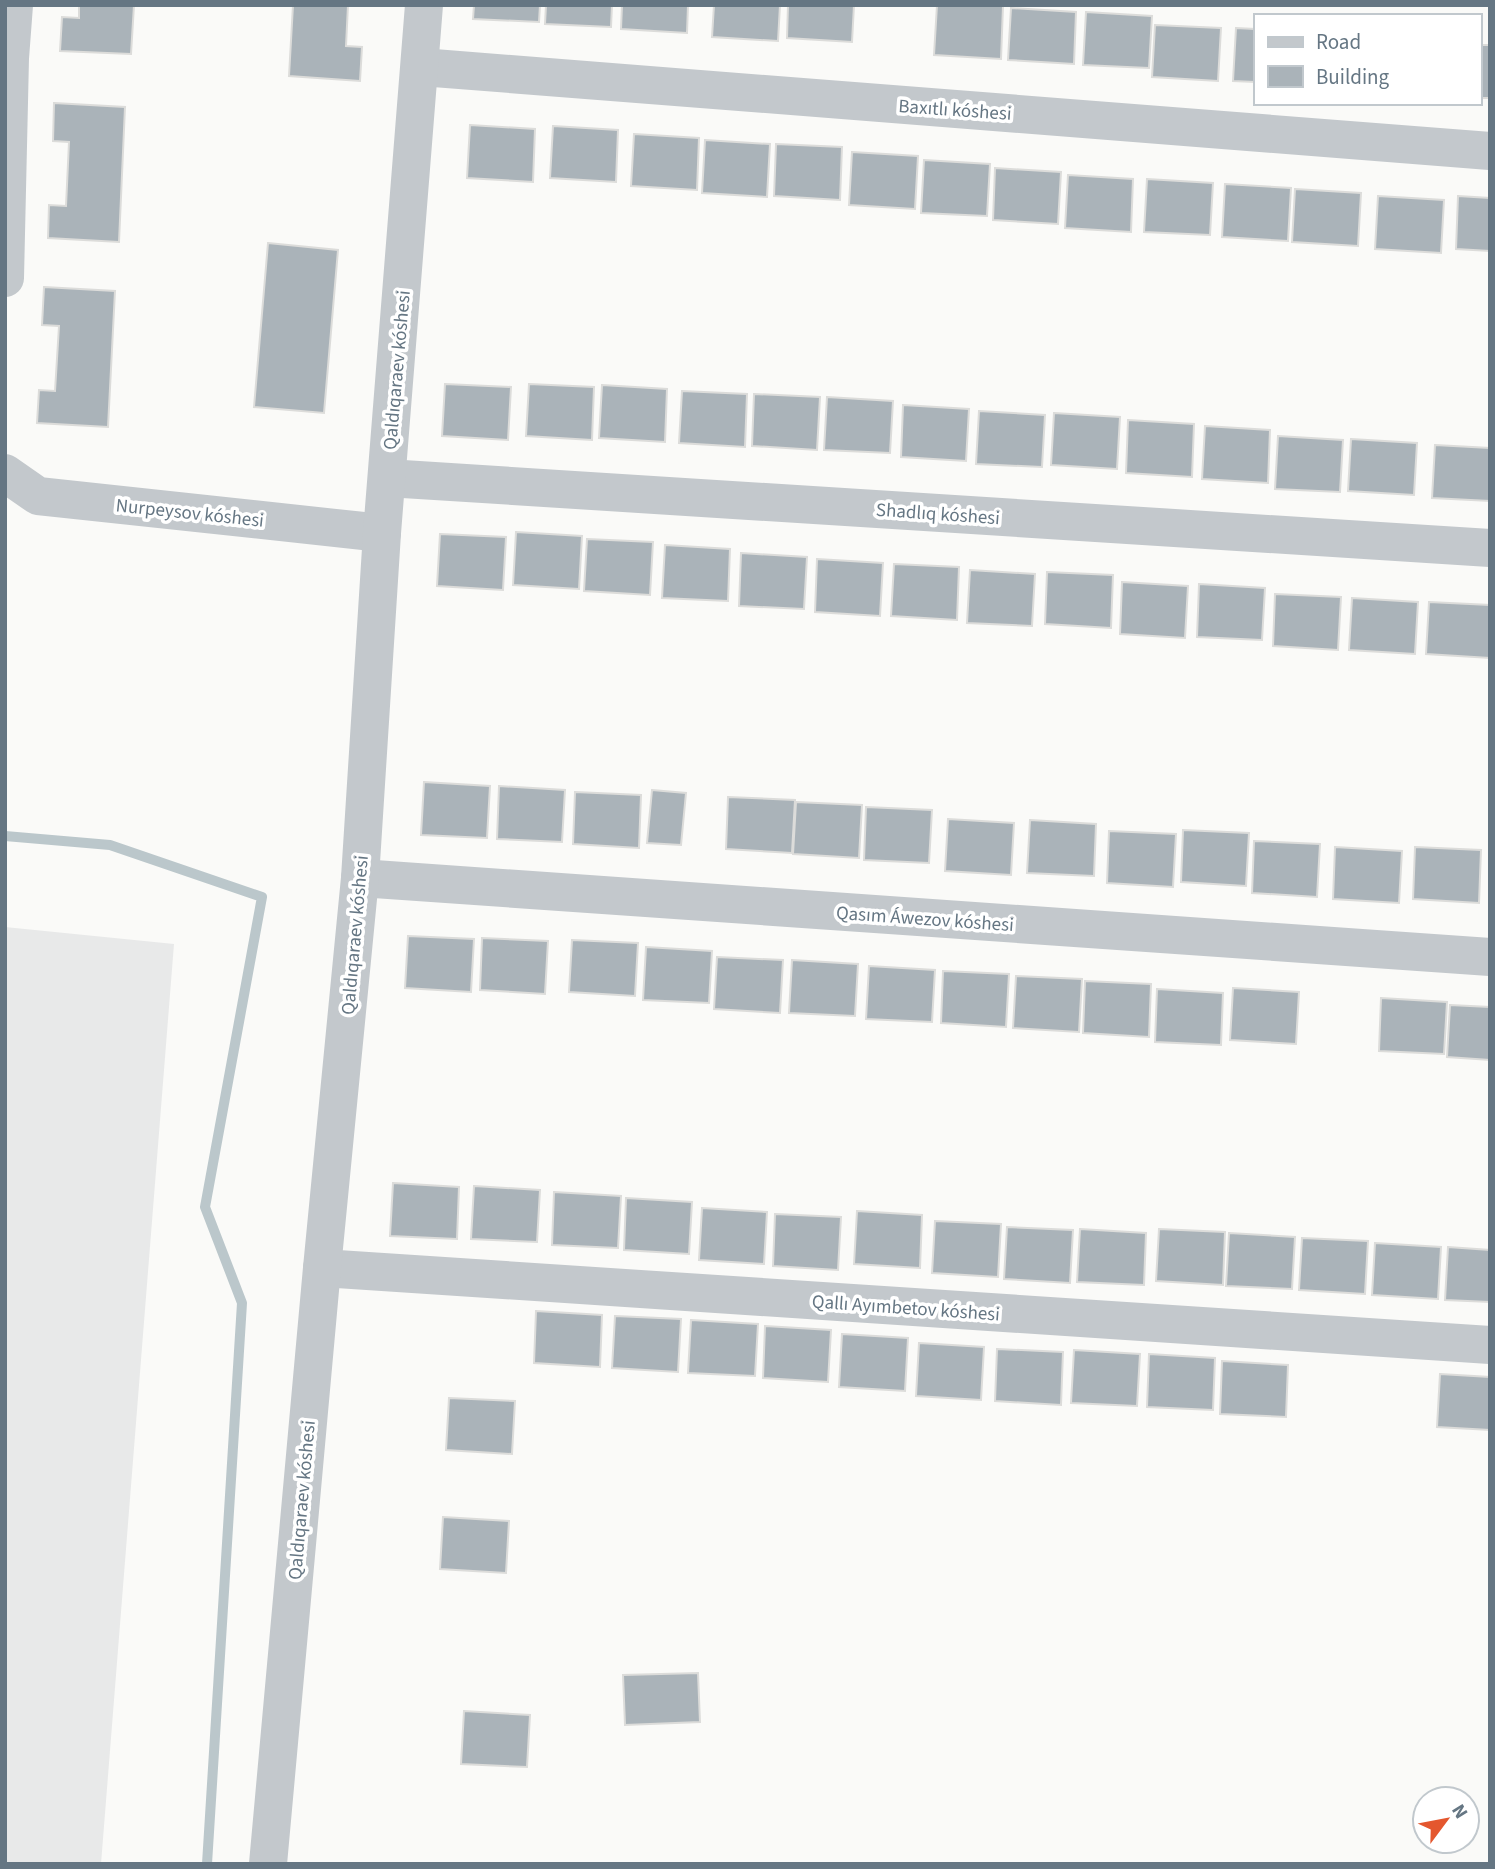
<svg xmlns="http://www.w3.org/2000/svg" width="1495" height="1869" viewBox="0 0 1495 1869" font-family="'Source Sans 3',sans-serif">
<style>
.built{fill:#e8e9e9}
.lines{fill:none;stroke-linecap:round;stroke-linejoin:round}
.stream{stroke:#bbc7cb;stroke-width:10}
.building{fill:#aab3b9;stroke:#dcdcda;stroke-width:2}
.minor{stroke:#c3c8cc;stroke-width:38}
.labels{text-anchor:middle;stroke-width:7;stroke-linejoin:round;paint-order:stroke}
.street-label{font-size:19px;fill:#657683;stroke:#fff}
</style>
<rect width="100%" height="100%" fill="#fafaf8"/>
<path class="built" d="M 5,927 L 174,944 L 101,1864 L 5,1864 Z"/>
<g class="lines">
<path class="stream" d="M 5,836 L 110,845 L 262,897 L 205,1207 L 242,1303 L 207,1864"/>
</g>
<g class="building">
<path d="M 79,5 L 134,5 L 131,54 L 60,51 L 62,17 L 79,18 Z"/>
<path d="M 293,5 L 348,5 L 346,46 L 362,47 L 360,81 L 289,76 Z"/>
<path d="M 474,5 L 540,5 L 539,22 L 473,19 Z"/>
<path d="M 546,5 L 612,5 L 611,27 L 545,24 Z"/>
<path d="M 622,5 L 688,5 L 687,33 L 621,29 Z"/>
<path d="M 714,5 L 780,5 L 778,41 L 712,37 Z"/>
<path d="M 788,5 L 854,5 L 852,42 L 787,38 Z"/>
<path d="M 937,5 L 1003,6 L 1001,59 L 934,55 Z"/>
<path d="M 1011,8 L 1076,12 L 1074,64 L 1008,60 Z"/>
<path d="M 1086,12 L 1152,16 L 1149,68 L 1083,65 Z"/>
<path d="M 1155,25 L 1221,28 L 1218,81 L 1152,77 Z"/>
<path d="M 1236,28 L 1255,29 L 1255,82 L 1233,81 Z"/>
<rect x="1479" y="45" width="11" height="53"/>
<path d="M 54,103 L 125,107 L 119,242 L 48,238 L 49,205 L 66,206 L 69,142 L 53,141 Z"/>
<path d="M 470,125 L 535,129 L 533,182 L 467,178 Z"/>
<path d="M 553,126 L 618,130 L 616,182 L 550,178 Z"/>
<path d="M 634,134 L 699,138 L 697,190 L 631,186 Z"/>
<path d="M 705,140 L 770,144 L 767,197 L 702,193 Z"/>
<path d="M 776,144 L 842,147 L 840,200 L 774,196 Z"/>
<path d="M 852,152 L 918,156 L 915,209 L 849,205 Z"/>
<path d="M 924,160 L 990,164 L 987,216 L 921,213 Z"/>
<path d="M 995,168 L 1061,172 L 1058,224 L 993,220 Z"/>
<path d="M 1068,175 L 1133,179 L 1131,232 L 1065,228 Z"/>
<path d="M 1147,179 L 1213,183 L 1210,235 L 1144,232 Z"/>
<path d="M 1225,184 L 1291,188 L 1288,241 L 1222,237 Z"/>
<path d="M 1295,189 L 1361,193 L 1358,246 L 1292,242 Z"/>
<path d="M 1378,196 L 1444,200 L 1441,253 L 1375,249 Z"/>
<path d="M 1458,196 L 1490,198 L 1490,251 L 1456,249 Z"/>
<path d="M 268,243 L 338,250 L 324,413 L 254,407 Z"/>
<path d="M 44,287 L 115,291 L 108,427 L 37,423 L 39,390 L 55,391 L 59,326 L 42,325 Z"/>
<path d="M 445,384 L 511,387 L 508,440 L 442,436 Z"/>
<path d="M 529,384 L 594,387 L 592,440 L 526,436 Z"/>
<path d="M 602,385 L 667,389 L 665,442 L 599,438 Z"/>
<path d="M 682,391 L 747,394 L 745,447 L 679,443 Z"/>
<path d="M 754,394 L 820,397 L 817,450 L 752,446 Z"/>
<path d="M 827,397 L 893,401 L 890,453 L 824,450 Z"/>
<path d="M 903,405 L 969,409 L 966,461 L 901,457 Z"/>
<path d="M 979,411 L 1045,415 L 1042,467 L 976,464 Z"/>
<path d="M 1054,413 L 1120,417 L 1117,469 L 1051,465 Z"/>
<path d="M 1128,420 L 1194,424 L 1192,477 L 1126,473 Z"/>
<path d="M 1205,426 L 1270,430 L 1268,483 L 1202,479 Z"/>
<path d="M 1278,436 L 1343,440 L 1340,492 L 1275,489 Z"/>
<path d="M 1351,439 L 1417,443 L 1414,495 L 1348,491 Z"/>
<path d="M 1435,445 L 1490,448 L 1490,501 L 1432,498 Z"/>
<path d="M 516,532 L 582,536 L 579,589 L 513,585 Z"/>
<path d="M 440,534 L 506,537 L 503,590 L 437,586 Z"/>
<path d="M 587,539 L 653,542 L 650,595 L 584,591 Z"/>
<path d="M 665,545 L 730,549 L 728,601 L 662,598 Z"/>
<path d="M 741,553 L 807,557 L 804,609 L 739,606 Z"/>
<path d="M 817,559 L 883,563 L 880,616 L 815,612 Z"/>
<path d="M 894,564 L 959,567 L 957,620 L 891,616 Z"/>
<path d="M 970,570 L 1035,574 L 1032,626 L 967,623 Z"/>
<path d="M 1047,572 L 1113,575 L 1111,628 L 1045,624 Z"/>
<path d="M 1122,582 L 1188,586 L 1185,638 L 1120,634 Z"/>
<path d="M 1199,584 L 1265,588 L 1262,640 L 1197,637 Z"/>
<path d="M 1275,594 L 1341,597 L 1338,650 L 1273,646 Z"/>
<path d="M 1352,598 L 1418,602 L 1415,654 L 1349,650 Z"/>
<path d="M 1429,602 L 1490,605 L 1490,658 L 1426,654 Z"/>
<path d="M 424,782 L 490,786 L 487,838 L 421,835 Z"/>
<path d="M 499,786 L 565,790 L 562,842 L 497,839 Z"/>
<path d="M 652,790 L 686,793 L 681,845 L 647,843 Z"/>
<path d="M 575,792 L 641,795 L 639,848 L 573,844 Z"/>
<path d="M 728,797 L 795,800 L 792,853 L 726,849 Z"/>
<path d="M 796,802 L 862,805 L 859,858 L 793,854 Z"/>
<path d="M 866,807 L 932,810 L 929,863 L 864,860 Z"/>
<path d="M 948,819 L 1014,823 L 1011,875 L 945,871 Z"/>
<path d="M 1030,820 L 1096,824 L 1094,876 L 1027,873 Z"/>
<path d="M 1183,830 L 1249,833 L 1246,886 L 1181,882 Z"/>
<path d="M 1109,831 L 1176,834 L 1173,887 L 1107,883 Z"/>
<path d="M 1254,841 L 1320,844 L 1317,897 L 1252,893 Z"/>
<path d="M 1335,847 L 1402,851 L 1399,903 L 1333,899 Z"/>
<path d="M 1415,847 L 1481,850 L 1479,903 L 1413,899 Z"/>
<path d="M 408,936 L 474,939 L 471,992 L 405,988 Z"/>
<path d="M 482,938 L 548,941 L 545,994 L 480,990 Z"/>
<path d="M 572,940 L 638,943 L 635,996 L 569,992 Z"/>
<path d="M 646,947 L 712,951 L 709,1003 L 643,1000 Z"/>
<path d="M 717,957 L 783,960 L 780,1013 L 714,1009 Z"/>
<path d="M 792,960 L 858,964 L 855,1016 L 789,1013 Z"/>
<path d="M 869,966 L 935,970 L 932,1022 L 866,1019 Z"/>
<path d="M 943,971 L 1009,974 L 1006,1027 L 941,1023 Z"/>
<path d="M 1016,976 L 1082,979 L 1079,1032 L 1013,1028 Z"/>
<path d="M 1085,981 L 1151,984 L 1149,1037 L 1083,1033 Z"/>
<path d="M 1233,988 L 1299,992 L 1296,1044 L 1230,1040 Z"/>
<path d="M 1157,989 L 1223,993 L 1221,1045 L 1155,1042 Z"/>
<path d="M 1381,998 L 1447,1002 L 1444,1054 L 1379,1051 Z"/>
<path d="M 1450,1005 L 1490,1007 L 1490,1060 L 1447,1057 Z"/>
<path d="M 393,1183 L 459,1187 L 457,1239 L 390,1236 Z"/>
<path d="M 474,1186 L 540,1190 L 537,1242 L 471,1239 Z"/>
<path d="M 554,1192 L 621,1196 L 618,1248 L 552,1245 Z"/>
<path d="M 626,1198 L 692,1202 L 689,1254 L 624,1250 Z"/>
<path d="M 702,1208 L 767,1212 L 764,1264 L 699,1260 Z"/>
<path d="M 857,1211 L 922,1215 L 920,1268 L 854,1264 Z"/>
<path d="M 775,1214 L 841,1217 L 838,1270 L 773,1266 Z"/>
<path d="M 935,1221 L 1001,1224 L 998,1277 L 932,1273 Z"/>
<path d="M 1007,1227 L 1073,1230 L 1070,1283 L 1004,1279 Z"/>
<path d="M 1080,1229 L 1146,1233 L 1144,1285 L 1077,1282 Z"/>
<path d="M 1159,1229 L 1225,1232 L 1223,1285 L 1156,1281 Z"/>
<path d="M 1229,1233 L 1295,1237 L 1292,1289 L 1226,1286 Z"/>
<path d="M 1302,1238 L 1368,1241 L 1365,1294 L 1299,1290 Z"/>
<path d="M 1375,1243 L 1441,1247 L 1438,1299 L 1372,1295 Z"/>
<path d="M 1448,1247 L 1490,1250 L 1490,1302 L 1445,1300 Z"/>
<path d="M 536,1311 L 602,1315 L 600,1367 L 534,1363 Z"/>
<path d="M 615,1316 L 681,1319 L 678,1372 L 612,1368 Z"/>
<path d="M 691,1320 L 758,1324 L 755,1376 L 688,1373 Z"/>
<path d="M 765,1326 L 831,1330 L 828,1382 L 763,1378 Z"/>
<path d="M 842,1334 L 908,1338 L 905,1391 L 839,1387 Z"/>
<path d="M 919,1343 L 984,1347 L 981,1400 L 916,1396 Z"/>
<path d="M 997,1349 L 1063,1352 L 1061,1405 L 995,1401 Z"/>
<path d="M 1074,1350 L 1140,1354 L 1137,1406 L 1071,1403 Z"/>
<path d="M 1149,1354 L 1215,1358 L 1213,1410 L 1147,1407 Z"/>
<path d="M 1222,1361 L 1288,1365 L 1286,1417 L 1220,1414 Z"/>
<path d="M 1440,1374 L 1490,1377 L 1490,1430 L 1437,1427 Z"/>
<path d="M 449,1398 L 515,1401 L 512,1454 L 446,1450 Z"/>
<path d="M 443,1517 L 509,1521 L 506,1573 L 440,1569 Z"/>
<path d="M 698,1673 L 700,1722 L 625,1725 L 623,1675 Z"/>
<path d="M 464,1711 L 530,1715 L 527,1767 L 461,1764 Z"/>
</g>
<g class="lines">
<g class="minor">
<path d="M 421,67 L 1490,151"/>
<path d="M 5,278 L 10,58 L 14,5"/>
<path d="M 5,473 L 38,496 L 382,533"/>
<path d="M 387,478 L 1490,548"/>
<path d="M 360,878 L 1490,957"/>
<path d="M 322,1268 L 1490,1345"/>
<path d="M 268,1864 L 322,1268 L 360,878 L 382,533 L 424,5"/>
</g>
</g>
<g class="labels">
<g class="street-label">
<text transform="translate(955 109) rotate(4)" y="7">Baxıtlı kóshesi</text>
<text transform="translate(396 370) rotate(-85)" y="7">Qaldıqaraev kóshesi</text>
<text transform="translate(190 512) rotate(6)" y="7">Nurpeysov kóshesi</text>
<text transform="translate(938 513) rotate(4)" y="7">Shadlıq kóshesi</text>
<text transform="translate(925 918) rotate(4)" y="7">Qasım Áwezov kóshesi</text>
<text transform="translate(354 935) rotate(-85)" y="7">Qaldıqaraev kóshesi</text>
<text transform="translate(906 1307) rotate(4)" y="7">Qallı Ayımbetov kóshesi</text>
<text transform="translate(301 1500) rotate(-85)" y="7">Qaldıqaraev kóshesi</text>
</g>
</g>
<rect width="1495" height="1869" fill="none" stroke="#657683" stroke-width="14"/>
<rect x="1254" y="14" width="228" height="91" fill="#ffffff" stroke="#c1c8cd" stroke-width="2"/>
<rect x="1268" y="37" width="35" height="10" fill="#c3c8cc" stroke="#c1c8cd" stroke-width="2"/>
<text x="1316" y="49" font-size="21" fill="#657683">Road</text>
<rect x="1268" y="66" width="35" height="21" fill="#aab3b9" stroke="#c1c8cd" stroke-width="2"/>
<text x="1316" y="84" font-size="21" fill="#657683">Building</text>
<g transform="translate(1446 1820) rotate(58)"><circle r="33" fill="#ffffff" stroke="#c1c8cd" stroke-width="2"/>
<path d="M0-5L12 26L0 18L-12 26Z" fill="#e4572e"/>
<text y="-10" font-size="19" font-weight="bold" text-anchor="middle" fill="#657683">N</text>
</g>
</svg>
